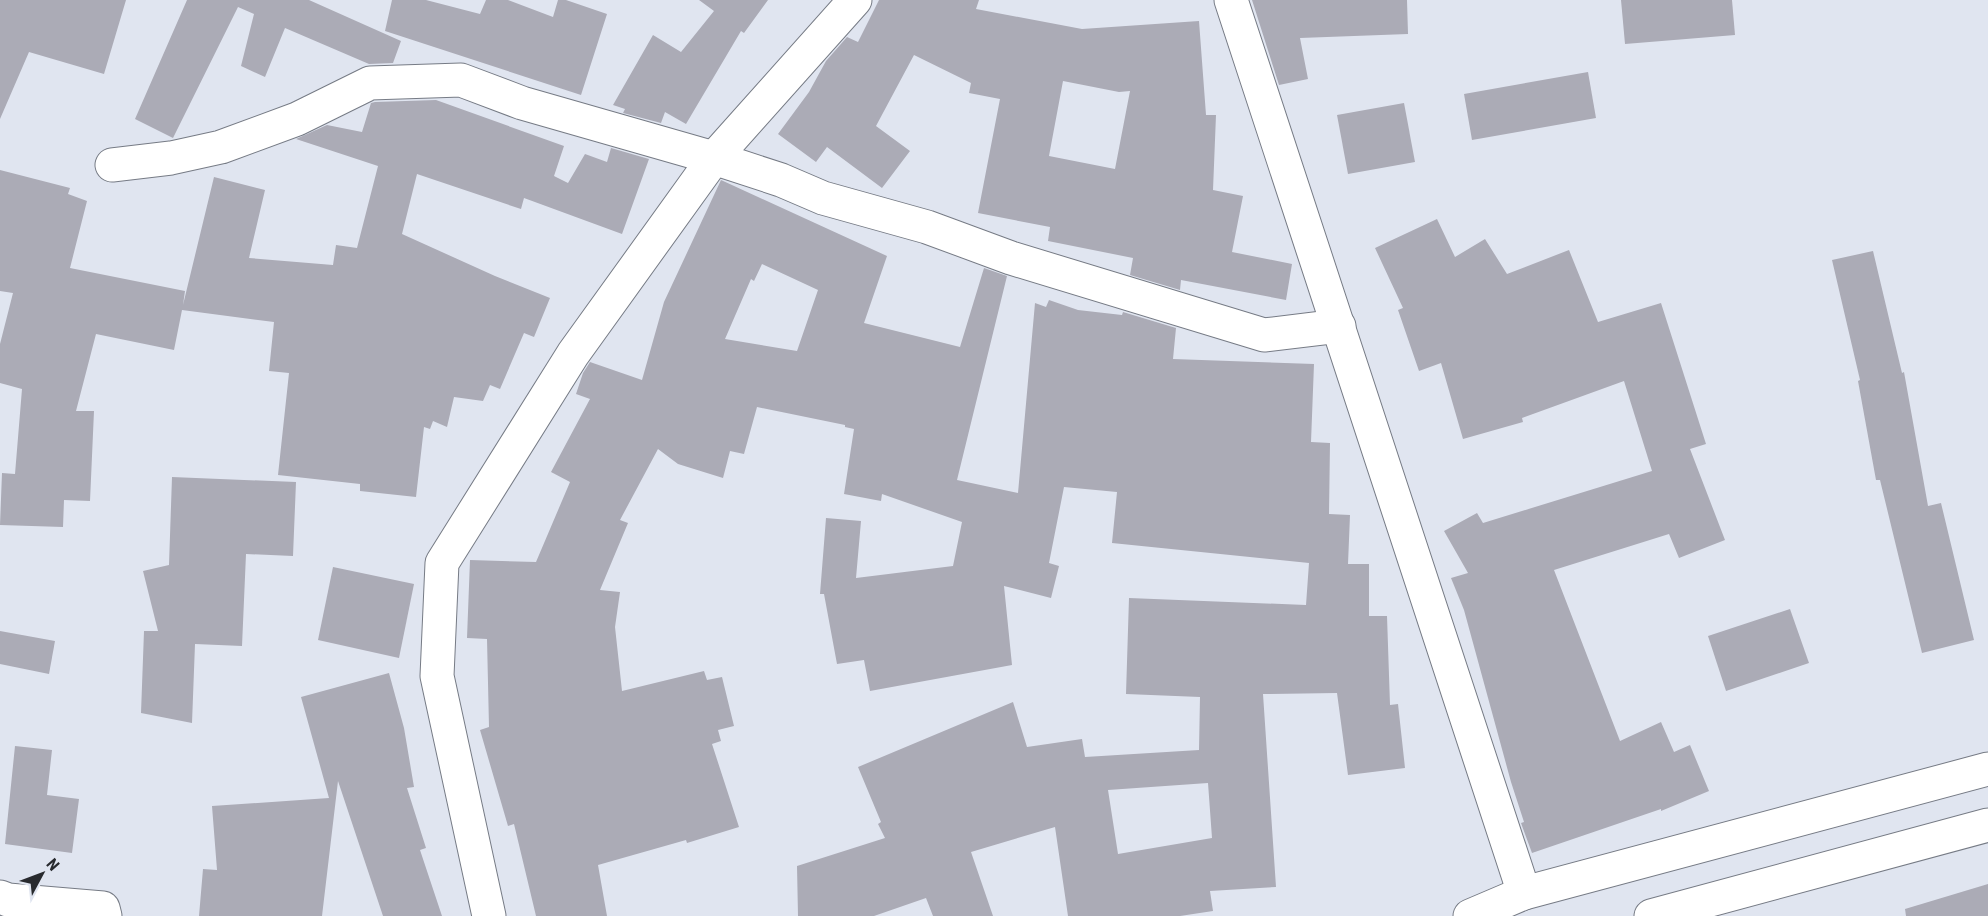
<svg xmlns="http://www.w3.org/2000/svg" width="1988" height="916" viewBox="0 0 1988 916" font-family="'Roboto Condensed',sans-serif">
<style>
.building{fill:#ababb6;fill-rule:evenodd}
.lines{fill:none;stroke-linecap:round;stroke-linejoin:round}
.minor-casing{stroke:#767b85;stroke-width:35}
.major-casing{stroke:#767b85;stroke-width:35}
.minor{stroke:#fff;stroke-width:33}
.major{stroke:#fff;stroke-width:33}
</style>
<rect width="100%" height="100%" fill="#e0e5f0"/>
<g class="building">
<path d="M 0,0 L 126,0 L 104,74 L 29,52 L 0,119 Z"/>
<path d="M 187,0 L 309,0 L 401,41 L 393,63 L 369,64 L 285,28 L 265,77 L 241,66 L 254,14 L 238,7 L 173,138 L 135,119 Z"/>
<path d="M 392,0 L 426,0 L 480,14 L 486,0 L 508,0 L 553,17 L 558,0 L 566,0 L 607,14 L 581,95 L 385,31 Z"/>
<path d="M 699,0 L 768,0 L 744,33 L 741,31 L 686,124 L 665,112 L 661,123 L 623,113 L 625,109 L 613,105 L 653,35 L 681,52 L 714,11 Z"/>
<path d="M 879,0 L 979,0 L 976,9 L 1082,29 L 1199,21 L 1206,115 L 1216,115 L 1213,190 L 1243,196 L 1232,252 L 1292,264 L 1286,300 L 1181,280 L 1180,290 L 1130,275 L 1133,258 L 1048,241 L 1050,227 L 978,213 L 1000,99 L 969,93 L 971,83 L 914,55 L 876,126 L 910,151 L 882,188 L 827,147 L 816,162 L 778,134 L 809,92 L 826,61 L 847,37 L 858,42 ZM 1063,81 L 1119,92 L 1130,91 L 1115,169 L 1049,156 Z"/>
<path d="M 1252,0 L 1407,0 L 1408,34 L 1300,38 L 1308,79 L 1279,85 Z"/>
<path d="M 1621,0 L 1732,0 L 1735,35 L 1625,44 Z"/>
<path d="M 1588,72 L 1596,118 L 1472,140 L 1464,94 Z"/>
<path d="M 436,100 L 564,146 L 554,176 L 568,183 L 585,154 L 607,162 L 611,148 L 649,159 L 622,234 L 524,198 L 521,209 L 417,174 L 402,234 L 495,276 L 550,298 L 534,337 L 524,333 L 500,389 L 490,385 L 483,401 L 454,397 L 447,427 L 433,421 L 430,429 L 424,427 L 416,497 L 360,491 L 360,484 L 278,475 L 289,373 L 269,371 L 274,322 L 182,310 L 174,350 L 96,334 L 76,411 L 94,411 L 90,501 L 64,500 L 63,527 L 0,525 L 2,473 L 15,474 L 22,389 L 0,383 L 0,344 L 13,293 L 0,291 L 0,170 L 70,188 L 68,194 L 87,201 L 70,268 L 185,291 L 183,305 L 214,177 L 265,190 L 249,258 L 333,265 L 336,245 L 357,248 L 378,166 L 296,139 L 327,125 L 362,132 L 371,103 L 375,102 Z"/>
<path d="M 1404,103 L 1415,162 L 1348,174 L 1337,115 Z"/>
<path d="M 721,180 L 887,256 L 864,323 L 960,347 L 984,268 L 1007,276 L 957,480 L 1018,493 L 1035,303 L 1046,307 L 1049,300 L 1078,310 L 1122,315 L 1123,312 L 1176,328 L 1173,359 L 1314,364 L 1311,442 L 1330,443 L 1329,514 L 1350,515 L 1348,564 L 1369,564 L 1369,616 L 1387,616 L 1390,705 L 1398,704 L 1405,768 L 1348,775 L 1337,693 L 1263,694 L 1276,887 L 1210,891 L 1213,911 L 1180,916 L 1068,916 L 1055,827 L 971,852 L 993,916 L 933,916 L 926,898 L 874,916 L 798,916 L 797,866 L 885,838 L 878,824 L 881,822 L 858,767 L 1013,702 L 1027,747 L 1082,739 L 1085,757 L 1199,750 L 1200,697 L 1126,694 L 1129,598 L 1306,605 L 1309,563 L 1112,543 L 1117,492 L 1064,487 L 1049,563 L 1059,566 L 1051,598 L 1004,586 L 1012,665 L 870,691 L 864,660 L 837,664 L 824,594 L 820,594 L 826,518 L 861,521 L 856,578 L 953,566 L 962,522 L 882,494 L 881,501 L 844,494 L 854,429 L 845,427 L 845,425 L 757,407 L 744,454 L 730,451 L 723,478 L 678,464 L 658,449 L 620,520 L 628,523 L 600,590 L 620,592 L 615,627 L 622,691 L 704,671 L 707,680 L 722,677 L 734,726 L 718,730 L 721,741 L 712,744 L 739,827 L 687,843 L 686,840 L 598,865 L 607,916 L 536,916 L 514,824 L 508,826 L 480,730 L 489,727 L 487,639 L 467,638 L 470,560 L 536,562 L 570,482 L 551,472 L 590,399 L 576,394 L 583,373 L 590,362 L 642,380 L 664,302 ZM 762,264 L 818,290 L 797,351 L 725,339 L 751,279 L 754,281 ZM 1208,783 L 1212,838 L 1118,854 L 1108,790 Z"/>
<path d="M 1437,219 L 1455,257 L 1485,239 L 1507,274 L 1569,250 L 1598,322 L 1661,303 L 1706,444 L 1690,449 L 1725,540 L 1679,558 L 1669,534 L 1554,570 L 1620,741 L 1661,722 L 1674,752 L 1690,745 L 1709,791 L 1661,811 L 1661,809 L 1532,853 L 1521,823 L 1524,822 L 1511,782 L 1464,610 L 1451,578 L 1468,573 L 1444,531 L 1477,513 L 1483,523 L 1652,471 L 1624,381 L 1522,418 L 1523,422 L 1463,439 L 1441,363 L 1419,371 L 1398,310 L 1403,308 L 1375,248 Z"/>
<path d="M 1873,251 L 1902,373 L 1904,372 L 1928,506 L 1941,503 L 1974,640 L 1922,653 L 1880,480 L 1876,480 L 1858,381 L 1860,380 L 1832,260 Z"/>
<path d="M 172,477 L 296,482 L 293,556 L 246,554 L 242,646 L 195,644 L 192,723 L 141,713 L 144,631 L 158,631 L 143,571 L 169,565 Z"/>
<path d="M 333,567 L 414,584 L 399,658 L 318,640 Z"/>
<path d="M 1790,609 L 1809,663 L 1726,691 L 1708,636 Z"/>
<path d="M 0,631 L 55,641 L 49,674 L 0,664 Z"/>
<path d="M 389,673 L 404,728 L 414,787 L 407,788 L 426,848 L 420,850 L 442,916 L 383,916 L 338,781 L 322,916 L 199,916 L 203,869 L 217,870 L 212,806 L 329,798 L 301,697 Z"/>
<path d="M 15,746 L 52,750 L 47,795 L 79,799 L 72,853 L 5,844 Z"/>
<path d="M 1988,884 L 1988,916 L 1906,916 L 1905,909 Z"/>
</g>
<g class="lines">
<defs>
<g id="minor">
<path d="M 1231,0 L 1524,893"/>
<path d="M 112,165 L 171,158 L 221,147 L 297,119 L 370,83 L 461,80 L 522,103 L 714,158 L 781,180 L 823,198 L 927,227 L 1011,258 L 1264,335 L 1339,326"/>
<path d="M 0,897 L 8,900 L 103,908 L 105,916"/>
<path d="M 489,916 L 437,676 L 442,563 L 573,354 L 714,158 L 855,0"/>
</g>
<g id="major">
<path d="M 1470,916 L 1524,893 L 1988,769"/>
<path d="M 1651,916 L 1988,825"/>
</g>
</defs>
<use href="#minor" class="minor-casing"/>
<use href="#major" class="major-casing"/>
<use href="#minor" class="minor"/>
<use href="#major" class="major"/>
</g>
<g transform="translate(42 874) rotate(49)" stroke="#e0e5f0" stroke-width="4.5" paint-order="stroke">
<path d="M0-4.5L10 22L0 15L-10 22Z" fill="#282a2e"/>
<text y="-9" font-size="16" font-weight="bold" text-anchor="middle" fill="#282a2e">N</text>
</g>
</svg>
